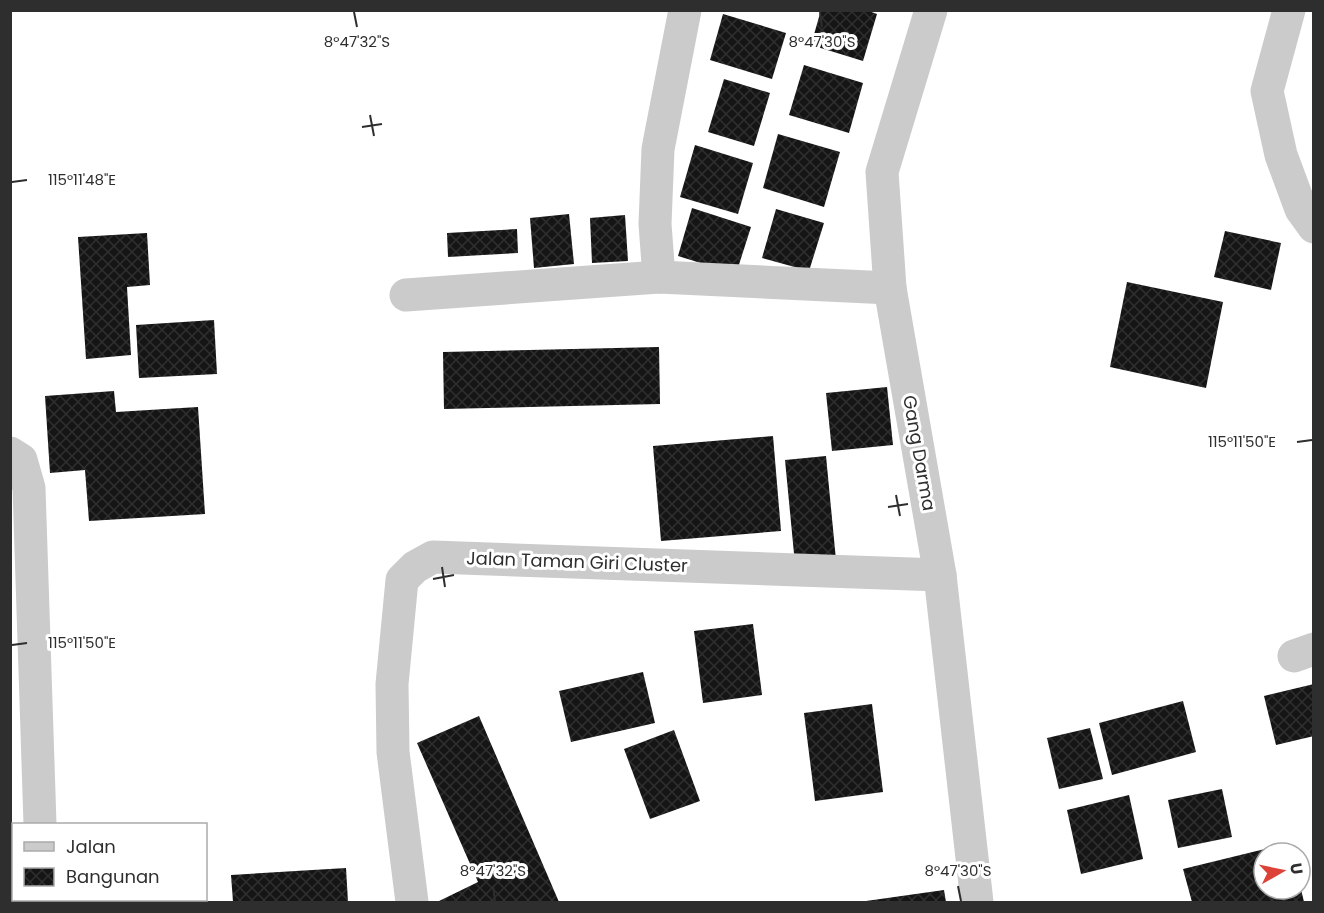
<svg xmlns="http://www.w3.org/2000/svg" width="1324" height="913" viewBox="0 0 1324 913" font-family="Poppins,sans-serif">
<style>
.building{fill:url(#building-cross-hatch)}
.lines{fill:none;stroke-linecap:round;stroke-linejoin:round}
.minor{stroke:#cbcbcb;stroke-width:33}
.ticks{fill:none;stroke:#2e2e2e;stroke-width:2}
.labels{text-anchor:middle;stroke-width:6;stroke-linejoin:round;paint-order:stroke}
.street-label{font-size:18px;fill:#2e2e2e;stroke:#fff}
.ticks-label{font-size:15px;text-anchor:middle;fill:#2e2e2e;stroke:#fff;stroke-width:6;stroke-linejoin:round;paint-order:stroke}
</style>
<defs>
<pattern id="building-cross-hatch" width="8" height="8" patternUnits="userSpaceOnUse" patternTransform="scale(1.5)"><rect width="8" height="8" fill="#151515"/><path d="M0 0l8 8M0 8l8-8" fill="none" stroke="#2f2f2f"/></pattern>
</defs>
<rect width="100%" height="100%" fill="#fff"/>
<g class="building">
<path d="M 821,10 L 866,10 L 877,14 L 863,61 L 811,45 Z"/>
<path d="M 723,14 L 786,33 L 772,79 L 710,60 Z"/>
<path d="M 804,65 L 863,83 L 849,133 L 789,115 Z"/>
<path d="M 724,79 L 770,93 L 754,146 L 708,132 Z"/>
<path d="M 778,134 L 840,152 L 824,207 L 763,188 Z"/>
<path d="M 695,145 L 753,163 L 738,214 L 680,197 Z"/>
<path d="M 692,208 L 751,227 L 736,274 L 678,256 Z"/>
<path d="M 776,209 L 824,223 L 809,271 L 762,258 Z"/>
<path d="M 569,214 L 574,264 L 534,268 L 530,218 Z"/>
<path d="M 625,215 L 628,261 L 592,263 L 590,218 Z"/>
<path d="M 517,229 L 518,253 L 448,257 L 447,233 Z"/>
<path d="M 1225,231 L 1281,243 L 1271,290 L 1214,277 Z"/>
<path d="M 147,233 L 150,285 L 127,287 L 131,355 L 86,359 L 78,237 Z"/>
<path d="M 1127,282 L 1223,302 L 1206,388 L 1110,367 Z"/>
<path d="M 214,320 L 217,374 L 139,378 L 136,325 Z"/>
<path d="M 659,347 L 660,404 L 444,409 L 443,352 Z"/>
<path d="M 887,387 L 893,445 L 832,451 L 826,393 Z"/>
<path d="M 114,391 L 116,412 L 198,407 L 205,514 L 89,521 L 85,470 L 50,473 L 45,396 Z"/>
<path d="M 773,436 L 781,531 L 661,541 L 653,446 Z"/>
<path d="M 826,456 L 836,560 L 795,564 L 785,460 Z"/>
<path d="M 753,624 L 762,695 L 703,703 L 694,631 Z"/>
<path d="M 643,672 L 655,723 L 571,742 L 559,691 Z"/>
<path d="M 1314,684 L 1314,736 L 1276,745 L 1264,696 Z"/>
<path d="M 1183,701 L 1196,752 L 1112,775 L 1099,723 Z"/>
<path d="M 872,704 L 883,792 L 815,801 L 804,713 Z"/>
<path d="M 479,716 L 559,902 L 437,902 L 478,882 L 417,743 Z"/>
<path d="M 1090,728 L 1103,779 L 1059,789 L 1047,738 Z"/>
<path d="M 674,730 L 700,801 L 650,819 L 624,749 Z"/>
<path d="M 1222,789 L 1232,837 L 1178,848 L 1168,800 Z"/>
<path d="M 1129,795 L 1143,859 L 1081,874 L 1067,810 Z"/>
<path d="M 1289,843 L 1291,853 L 1264,853 L 1264,889 L 1301,889 L 1304,902 L 1192,902 L 1183,869 Z"/>
<path d="M 346,868 L 348,902 L 233,902 L 231,875 Z"/>
<path d="M 944,890 L 946,902 L 866,902 L 866,901 Z"/>
</g>
<g class="lines">
<g class="minor">
<path d="M 931,10 L 882,172 L 890,288 L 940,575 L 977,902"/>
<path d="M 1289,10 L 1267,91 L 1281,155 L 1301,209 L 1314,227"/>
<path d="M 659,277 L 655,224 L 658,149 L 685,10"/>
<path d="M 406,295 L 659,277 L 890,288"/>
<path d="M 10,453 L 21,460 L 29,488 L 40,824"/>
<path d="M 1294,656 L 1314,649"/>
<path d="M 43,900 L 43,902"/>
<path d="M 412,902 L 393,752 L 392,684 L 402,580 L 415,567 L 433,557 L 940,575"/>
</g>
</g>
<path class="ticks" d="M 354,12 L 357,27M 820,12 L 822,27M 370,115 L 374,136M 362,127 L 382,124M 12,182 L 27,180M 1297,442 L 1312,440M 896,495 L 900,516M 888,507 L 908,504M 442,567 L 445,587M 433,579 L 454,575M 12,645 L 27,643M 493,886 L 495,901M 958,886 L 961,901"/>
<g class="labels">
<g class="street-label">
<text transform="translate(919 453) rotate(80)" y="6">Gang Darma</text>
<text transform="translate(577 562) rotate(2)" y="6">Jalan Taman Giri Cluster</text>
</g>
</g>
<g class="ticks-label">
<text x="357" y="47">8°47'32"S</text>
<text x="822" y="47">8°47'30"S</text>
<text x="82" y="185">115°11'48"E</text>
<text x="1242" y="447">115°11'50"E</text>
<text x="82" y="648">115°11'50"E</text>
<text x="493" y="876">8°47'32"S</text>
<text x="958" y="876">8°47'30"S</text>
</g>
<rect width="1324" height="913" fill="none" stroke="#2e2e2e" stroke-width="24"/>
<rect x="12" y="823" width="195" height="78" fill="#ffffff" stroke="#ababab" stroke-width="1.5"/>
<rect x="24" y="842" width="30" height="9" fill="#cbcbcb" stroke="#ababab" stroke-width="1.5"/>
<text x="66" y="853" font-size="18" fill="#2e2e2e">Jalan</text>
<rect x="24" y="868" width="30" height="18" fill="url(#building-cross-hatch)" stroke="#ababab" stroke-width="1.5"/>
<text x="66" y="883" font-size="18" fill="#2e2e2e">Bangunan</text>
<g transform="translate(1282 871) rotate(81)"><circle r="28" fill="#ffffff" stroke="#ababab" stroke-width="1.5"/>
<path d="M0-4.5L10 22L0 15L-10 22Z" fill="#dd4238"/>
<text y="-9" font-size="16" font-weight="bold" text-anchor="middle" fill="#2e2e2e">U</text>
</g>
</svg>
